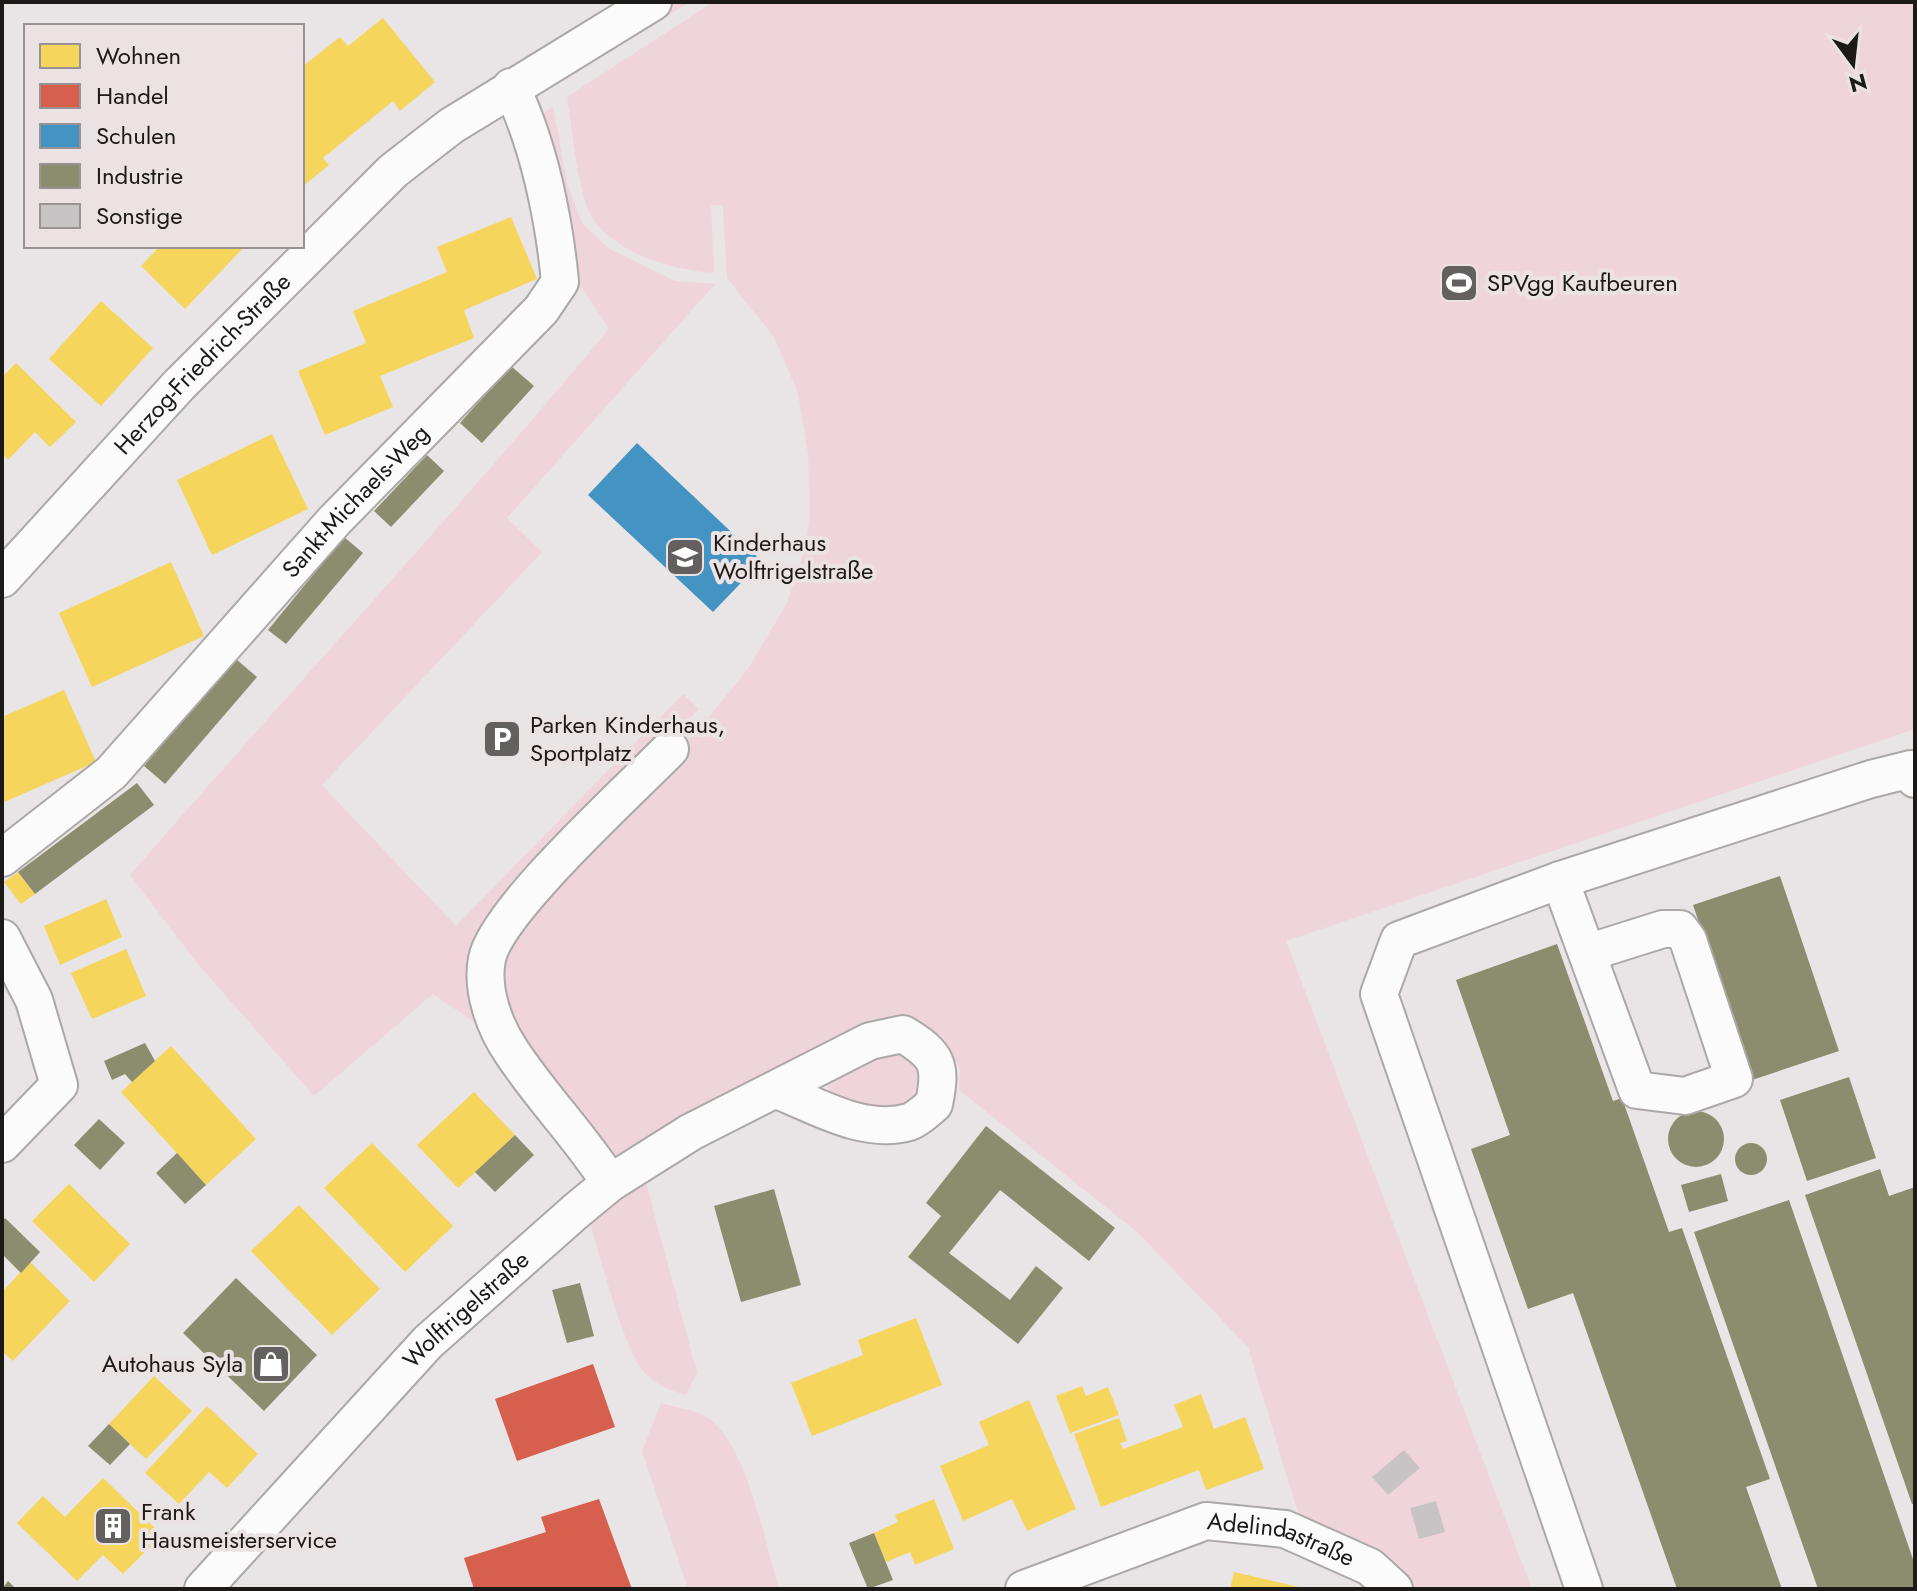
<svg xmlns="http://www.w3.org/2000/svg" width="1917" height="1591" viewBox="0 0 1917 1591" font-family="Jost,sans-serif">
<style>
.green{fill:#f0d4db}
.homes{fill:#f6d55c}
.shops{fill:#d6604d}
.schools{fill:#4393c3}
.industry{fill:#8c8c6e}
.building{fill:#c8c4c5}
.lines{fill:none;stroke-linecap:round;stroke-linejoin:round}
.minor-casing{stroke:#aba8a8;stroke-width:40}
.minor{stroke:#fcfbfb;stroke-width:36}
.labels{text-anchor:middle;stroke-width:8;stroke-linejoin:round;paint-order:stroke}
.poi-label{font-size:24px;fill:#1c1919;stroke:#ebe2e4;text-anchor:start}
.street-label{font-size:24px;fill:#1c1919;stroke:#ebe2e4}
</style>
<rect width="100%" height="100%" fill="#e9e4e5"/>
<g class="green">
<path d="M 673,2 L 690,2 L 563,81 L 563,71 Z"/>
<path d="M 713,2 L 1915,2 L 1915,729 L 1286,941 L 1532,1589 L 1409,1589 L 1302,1527 L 1248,1347 L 1137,1232 L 959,1090 L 960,1069 L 941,1036 L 910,1017 L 870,1019 L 612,1169 L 498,1004 L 507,932 L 707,719 L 748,669 L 787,603 L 806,545 L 810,511 L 808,453 L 798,393 L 774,337 L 727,278 L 723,206 L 711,205 L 714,273 C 673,270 619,255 593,219 C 578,197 572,126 567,97 Z"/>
<path d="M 553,106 L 567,183 L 582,223 L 608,248 L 675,281 L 715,284 L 507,518 L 542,552 L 322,785 L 456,926 L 683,694 L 699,709 L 521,890 L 486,1030 L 433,994 L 314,1096 L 197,963 L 130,875 C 289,692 454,515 609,329 L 570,269 L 535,120 Z"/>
<path d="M 898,1048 L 926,1076 L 921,1096 L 907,1109 L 853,1109 L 826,1086 L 872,1054 Z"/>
<path d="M 645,1180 L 697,1372 L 686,1395 C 671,1391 654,1384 643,1371 C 622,1344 600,1255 589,1219 Z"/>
<path d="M 661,1403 C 674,1407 691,1409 703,1415 C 746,1436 765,1544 779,1589 L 688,1589 L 642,1451 Z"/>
</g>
<g class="homes">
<path d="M 383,18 L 435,82 L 400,111 L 393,101 L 323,158 L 329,165 L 302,187 L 302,67 L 340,37 L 348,46 Z"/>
<path d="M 511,217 L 537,279 L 464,310 L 474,338 L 380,376 L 393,407 L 325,435 L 298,371 L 366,343 L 353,311 L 447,272 L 437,247 Z"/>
<path d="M 160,246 L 245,246 L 185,309 L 141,266 Z"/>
<path d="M 101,301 L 153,348 L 101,406 L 49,359 Z"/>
<path d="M 16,363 L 76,422 L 50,447 L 35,432 L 8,460 L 2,453 L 2,377 Z"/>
<path d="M 272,434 L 308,509 L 212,555 L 177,480 Z"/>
<path d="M 171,562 L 204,636 L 92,687 L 59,613 Z"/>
<path d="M 64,690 L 96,762 L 2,803 L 2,717 Z"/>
<path d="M 18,872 L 35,894 L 21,904 L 4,882 Z"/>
<path d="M 106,899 L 122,937 L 60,965 L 44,926 Z"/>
<path d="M 126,949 L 146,996 L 92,1019 L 71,973 Z"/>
<path d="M 171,1046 L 256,1139 L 206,1185 L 121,1092 Z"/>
<path d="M 474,1092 L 515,1135 L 458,1188 L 417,1145 Z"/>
<path d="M 372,1143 L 453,1226 L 405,1272 L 324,1188 Z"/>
<path d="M 69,1184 L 130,1244 L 94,1282 L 32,1221 Z"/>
<path d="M 299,1205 L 380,1289 L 332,1335 L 251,1251 Z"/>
<path d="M 30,1262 L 70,1301 L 13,1361 L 2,1351 L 2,1292 Z"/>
<path d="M 916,1318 L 942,1385 L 812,1436 L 791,1383 L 863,1355 L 858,1340 Z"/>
<path d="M 154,1376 L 192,1411 L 146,1459 L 109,1424 Z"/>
<path d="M 1082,1386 L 1086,1396 L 1108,1387 L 1119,1415 L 1070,1433 L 1056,1396 Z"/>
<path d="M 1201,1394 L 1214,1429 L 1245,1417 L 1264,1469 L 1206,1490 L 1199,1470 L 1101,1507 L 1074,1434 L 1119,1418 L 1127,1441 L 1120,1443 L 1123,1449 L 1183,1427 L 1174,1405 Z"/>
<path d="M 1029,1400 L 1076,1509 L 1027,1531 L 1012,1499 L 963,1521 L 940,1466 L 989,1445 L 979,1422 Z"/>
<path d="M 207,1406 L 258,1454 L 227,1488 L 209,1472 L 179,1504 L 145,1473 Z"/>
<path d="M 103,1478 L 162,1535 L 123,1574 L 103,1555 L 77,1581 L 17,1523 L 43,1496 L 65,1517 Z"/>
<path d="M 934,1499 L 954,1549 L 915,1565 L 910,1552 L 886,1562 L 874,1533 L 898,1522 L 895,1515 Z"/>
<path d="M 1234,1572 L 1303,1588 L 1303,1589 L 1230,1589 Z"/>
</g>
<g class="shops">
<path d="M 593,1364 L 615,1427 L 517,1461 L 495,1399 Z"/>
<path d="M 599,1499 L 632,1589 L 474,1589 L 464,1558 L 546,1532 L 541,1517 Z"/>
</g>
<path class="schools" d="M 637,443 L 762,561 L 713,612 L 588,495 Z"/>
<g class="industry">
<path d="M 511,366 L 534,386 L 482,443 L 460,423 Z"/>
<path d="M 427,455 L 444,471 L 391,527 L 374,511 Z"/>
<path d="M 344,537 L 363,553 L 286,644 L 268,630 Z"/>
<path d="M 236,659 L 257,677 L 165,784 L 144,766 Z"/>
<path d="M 137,783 L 154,805 L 35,894 L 18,872 Z"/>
<path d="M 1780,876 L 1839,1051 L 1752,1080 L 1693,905 Z"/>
<path d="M 1557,944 L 1613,1101 L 1622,1098 L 1669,1232 L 1682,1228 L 1770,1479 L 1746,1487 L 1782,1589 L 1677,1589 L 1573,1293 L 1528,1309 L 1471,1149 L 1510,1135 L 1456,980 Z"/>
<path d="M 145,1043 L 155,1061 L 132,1082 L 125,1074 L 112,1080 L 104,1061 Z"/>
<path d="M 1849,1077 L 1876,1158 L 1807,1181 L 1780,1100 Z"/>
<circle cx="1696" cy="1139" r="28"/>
<path d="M 99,1119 L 125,1143 L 100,1170 L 74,1145 Z"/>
<path d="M 986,1126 L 1115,1228 L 1089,1261 L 1000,1190 L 949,1253 L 1010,1300 L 1036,1266 L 1063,1288 L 1018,1344 L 908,1257 L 941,1216 L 926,1203 Z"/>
<path d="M 515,1135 L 534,1155 L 495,1192 L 475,1172 Z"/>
<circle cx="1751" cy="1159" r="16"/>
<path d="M 177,1153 L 206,1185 L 185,1204 L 156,1173 Z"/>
<path d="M 1880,1169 L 1889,1196 L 1915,1187 L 1915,1503 L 1912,1504 L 1805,1195 Z"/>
<path d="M 1721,1174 L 1728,1201 L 1689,1212 L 1681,1185 Z"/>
<path d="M 774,1189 L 801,1285 L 741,1302 L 714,1206 Z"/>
<path d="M 1789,1200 L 1915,1565 L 1915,1589 L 1818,1589 L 1694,1232 Z"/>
<path d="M 5,1218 L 40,1252 L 21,1273 L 2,1254 L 2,1222 Z"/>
<path d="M 236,1278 L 317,1355 L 264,1411 L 183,1333 Z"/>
<path d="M 580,1283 L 594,1336 L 567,1343 L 552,1290 Z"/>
<path d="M 109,1424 L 130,1444 L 110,1465 L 88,1446 Z"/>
<path d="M 874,1533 L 893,1580 L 868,1589 L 849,1543 Z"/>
<path d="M 8,1581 L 16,1589 L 2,1589 Z"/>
</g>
<g class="building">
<path d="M 1404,1450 L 1420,1468 L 1388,1495 L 1372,1477 Z"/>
<path d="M 1436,1501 L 1445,1532 L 1419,1539 L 1410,1508 Z"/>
</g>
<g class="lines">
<defs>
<g id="minor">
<path id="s1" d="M 2,579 L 179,385 L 393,171 L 451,126 L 653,2"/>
<path id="s2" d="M 2,858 L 111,773 L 335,520 L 541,310 L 560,282 C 554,218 539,145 511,87"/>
<path d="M 1560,880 L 1637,1090 L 1685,1096 L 1734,1079 L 1688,940 L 1680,929 L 1663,929 L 1587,953"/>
<path d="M 2,938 L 34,1000 L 59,1085 L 2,1144"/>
<path d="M 610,1183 C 580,1136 541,1097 511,1051 C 494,1026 481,989 487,959 C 496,911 631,789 670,749"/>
<path id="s3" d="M 203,1589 L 428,1342 L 576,1211 L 610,1183 L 691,1132 L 870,1041 L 903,1034 C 938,1055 942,1065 934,1104 C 927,1110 918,1119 909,1122 C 865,1135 817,1106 777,1090"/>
<path id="s4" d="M 1024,1589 L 1206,1521 L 1285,1529 L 1370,1567 L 1394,1589"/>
<path d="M 1584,1589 L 1379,994 L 1399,940 L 1560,880 L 1871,779 L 1911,769 L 1915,779"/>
</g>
</defs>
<use href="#minor" class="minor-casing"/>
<use href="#minor" class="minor"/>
</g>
<defs>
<symbol id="stadium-square" viewBox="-11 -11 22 22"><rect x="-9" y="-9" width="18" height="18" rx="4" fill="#646060" stroke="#ebe2e4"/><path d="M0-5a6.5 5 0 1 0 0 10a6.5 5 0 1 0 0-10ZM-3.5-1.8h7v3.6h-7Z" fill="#fff"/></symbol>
<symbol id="school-square" viewBox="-11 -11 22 22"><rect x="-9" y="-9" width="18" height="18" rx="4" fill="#646060" stroke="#ebe2e4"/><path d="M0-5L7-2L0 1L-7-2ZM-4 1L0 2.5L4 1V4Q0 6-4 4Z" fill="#fff"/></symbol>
<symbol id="parking-square" viewBox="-11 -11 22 22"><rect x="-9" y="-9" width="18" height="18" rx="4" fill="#646060" stroke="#ebe2e4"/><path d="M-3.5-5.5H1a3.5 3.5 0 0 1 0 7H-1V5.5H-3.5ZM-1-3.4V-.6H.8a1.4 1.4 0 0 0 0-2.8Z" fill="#fff"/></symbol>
<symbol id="shop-square" viewBox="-11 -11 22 22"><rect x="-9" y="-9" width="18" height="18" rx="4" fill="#646060" stroke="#ebe2e4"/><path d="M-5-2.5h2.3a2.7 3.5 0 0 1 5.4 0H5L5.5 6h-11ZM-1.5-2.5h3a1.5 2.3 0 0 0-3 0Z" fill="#fff"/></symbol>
<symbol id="building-square" viewBox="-11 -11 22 22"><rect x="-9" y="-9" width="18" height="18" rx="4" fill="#646060" stroke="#ebe2e4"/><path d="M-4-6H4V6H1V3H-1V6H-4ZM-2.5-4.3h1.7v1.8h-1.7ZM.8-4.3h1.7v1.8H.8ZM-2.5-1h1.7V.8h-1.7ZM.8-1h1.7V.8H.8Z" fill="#fff"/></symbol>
</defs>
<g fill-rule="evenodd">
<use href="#stadium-square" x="1437" y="261" width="44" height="44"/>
<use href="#school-square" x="663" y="535" width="44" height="44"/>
<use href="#parking-square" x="480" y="717" width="44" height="44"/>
<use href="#shop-square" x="249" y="1342" width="44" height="44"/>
<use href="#building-square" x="91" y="1504" width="44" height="44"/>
</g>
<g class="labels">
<g class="poi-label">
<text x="1487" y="291">SPVgg Kaufbeuren</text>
<text x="713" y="551">Kinderhaus<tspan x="713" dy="28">Wolftrigelstraße</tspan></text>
<text x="530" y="733">Parken Kinderhaus,<tspan x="530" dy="28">Sportplatz</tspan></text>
<text x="243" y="1372" text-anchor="end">Autohaus Syla</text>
<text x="141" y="1520">Frank<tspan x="141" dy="28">Hausmeisterservice</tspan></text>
</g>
<g class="street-label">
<text dy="8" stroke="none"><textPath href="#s1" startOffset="294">Herzog-Friedrich-Straße</textPath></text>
<text dy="8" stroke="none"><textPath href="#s2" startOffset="504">Sankt-Michaels-Weg</textPath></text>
<text dy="8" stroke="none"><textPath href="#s3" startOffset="384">Wolftrigelstraße</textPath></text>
<text dy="8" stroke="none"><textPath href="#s4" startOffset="272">Adelindastraße</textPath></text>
</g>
</g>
<rect width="1917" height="1591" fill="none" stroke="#1c1919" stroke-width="8"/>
<rect x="24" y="24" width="280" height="224" fill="#ebe2e4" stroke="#989293" stroke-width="2"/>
<rect x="40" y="44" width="40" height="24" fill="#f6d55c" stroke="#989293" stroke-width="2"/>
<text x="96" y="64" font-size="24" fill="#1c1919">Wohnen</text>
<rect x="40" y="84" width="40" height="24" fill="#d6604d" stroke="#989293" stroke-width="2"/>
<text x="96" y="104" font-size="24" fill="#1c1919">Handel</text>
<rect x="40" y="124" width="40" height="24" fill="#4393c3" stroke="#989293" stroke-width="2"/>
<text x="96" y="144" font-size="24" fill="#1c1919">Schulen</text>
<rect x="40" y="164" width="40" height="24" fill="#8c8c6e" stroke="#989293" stroke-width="2"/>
<text x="96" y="184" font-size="24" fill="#1c1919">Industrie</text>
<rect x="40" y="204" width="40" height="24" fill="#c8c4c5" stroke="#989293" stroke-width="2"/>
<text x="96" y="224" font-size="24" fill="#1c1919">Sonstige</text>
<g transform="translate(1853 64) rotate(165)" stroke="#ebe2e4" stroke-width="6" paint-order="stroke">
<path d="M0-6L14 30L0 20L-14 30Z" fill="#1c1919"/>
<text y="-12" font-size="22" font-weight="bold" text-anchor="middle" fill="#1c1919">N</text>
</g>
</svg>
